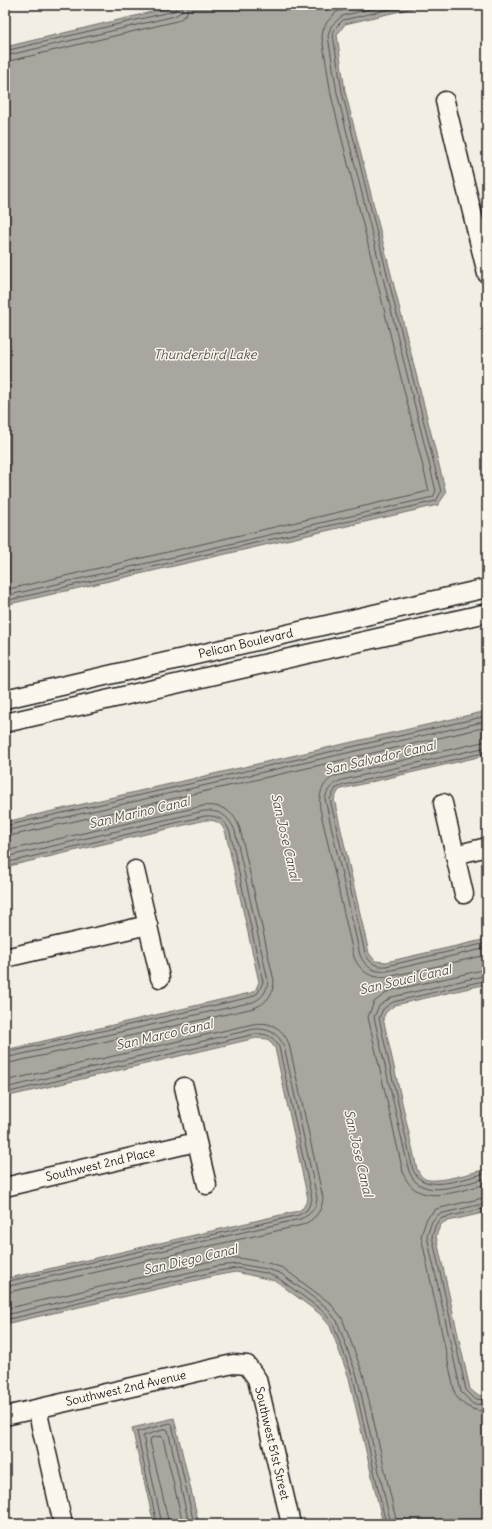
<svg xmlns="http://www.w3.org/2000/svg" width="492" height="1529" viewBox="0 0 492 1529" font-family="Delius,sans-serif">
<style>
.water{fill:#a9a6a0;stroke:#716f6b}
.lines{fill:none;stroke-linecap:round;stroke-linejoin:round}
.shore{stroke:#545351;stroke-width:1}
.minor-casing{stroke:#1c1c1c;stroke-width:21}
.minor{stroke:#fbf7ec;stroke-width:18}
.labels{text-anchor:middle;stroke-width:3;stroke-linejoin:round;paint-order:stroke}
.street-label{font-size:12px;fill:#1c1c1c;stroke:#fbf7ec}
.water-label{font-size:13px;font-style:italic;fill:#545351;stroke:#fbf7ec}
</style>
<rect width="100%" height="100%" fill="#f2eee4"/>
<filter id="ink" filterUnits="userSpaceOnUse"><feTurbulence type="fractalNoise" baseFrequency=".025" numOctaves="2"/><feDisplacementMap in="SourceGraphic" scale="8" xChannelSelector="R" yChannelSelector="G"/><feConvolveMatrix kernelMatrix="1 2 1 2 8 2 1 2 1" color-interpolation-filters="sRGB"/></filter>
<g filter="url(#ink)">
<g class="water">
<path d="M 181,5 L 426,5 L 345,24 L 337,35 L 345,91 L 446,493 L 438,505 L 5,605 L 5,47 Z"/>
<path d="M 487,711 L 487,755 L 345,788 L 339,790 L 334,799 L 369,953 L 375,961 L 386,962 L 487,939 L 487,984 L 395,1005 L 386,1012 L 383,1018 L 417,1169 C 419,1173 421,1177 425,1179 C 437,1184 473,1172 487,1169 L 487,1212 L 444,1222 L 440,1226 L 436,1236 L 470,1389 L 477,1395 L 487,1396 L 487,1524 L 383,1524 L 349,1378 L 330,1326 L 320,1314 L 276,1281 L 236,1272 L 219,1275 L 5,1324 L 5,1279 L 298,1211 L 303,1208 L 308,1199 L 275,1048 L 268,1039 L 256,1038 L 5,1097 L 5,1050 L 250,993 L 255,991 L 259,982 L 226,834 C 222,823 217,820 206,820 L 5,867 L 5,822 Z"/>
<path d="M 174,1418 L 199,1524 L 154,1524 L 132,1428 Z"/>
</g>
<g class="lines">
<g class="shore">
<path d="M 5,51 L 174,11 L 178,5"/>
<path d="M 5,56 L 175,16 L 181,12 L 183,5"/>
<path d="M 5,62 L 177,21 L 186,15 L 189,5"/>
<path d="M 5,590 L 429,491 L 331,95 L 322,37 L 323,30 L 327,22 L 336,12 L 360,5"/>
<path d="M 5,596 L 433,497 L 436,491 L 337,93 L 328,36 L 331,26 L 342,16 L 386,5"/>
<path d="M 5,601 L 436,501 L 441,492 L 342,92 L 333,35 L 335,28 L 343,20 L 408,5"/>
<path d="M 487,741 L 335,776 C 322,782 318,796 320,809 L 354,957 C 360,972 372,979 388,977 L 487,955"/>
<path d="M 487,747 L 342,780 C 333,783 327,789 325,799 L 360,955 C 365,967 374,973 387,971 L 487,948"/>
<path d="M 487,752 L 344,785 L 336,788 L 330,799 L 365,953 C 369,963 376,967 386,966 L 487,943"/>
<path d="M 5,826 L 487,716"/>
<path d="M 5,831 L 487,721"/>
<path d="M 5,837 L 487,727"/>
<path d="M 5,851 L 203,806 C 222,804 234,811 240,829 L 274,981 C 273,995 267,1003 254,1008 L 5,1064"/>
<path d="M 5,857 L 204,811 C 220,810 229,816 235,831 L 268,981 C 267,992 262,998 253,1002 L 5,1058"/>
<path d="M 5,863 L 205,816 C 218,815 225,820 230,832 L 263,982 L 258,993 L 251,997 L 5,1053"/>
<path d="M 487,969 L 389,991 L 374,1002 L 368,1017 L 403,1172 C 415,1210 460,1190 487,1184"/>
<path d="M 487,975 L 392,997 L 379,1006 L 374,1017 L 409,1171 C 420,1203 463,1183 487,1178"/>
<path d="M 487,980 L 393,1002 L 383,1009 L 379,1018 L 413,1170 C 423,1196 467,1177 487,1173"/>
<path d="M 5,1081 L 253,1024 C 270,1021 283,1028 289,1044 L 323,1198 C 322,1212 314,1220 302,1225 L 5,1293"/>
<path d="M 5,1088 L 254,1029 C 268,1028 278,1033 284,1046 L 317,1198 C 316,1209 310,1215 300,1219 L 5,1287"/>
<path d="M 5,1093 L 255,1034 C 267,1033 274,1037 279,1047 L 312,1199 L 307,1210 L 299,1215 L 5,1282"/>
<path d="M 487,1197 L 436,1209 L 427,1218 L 421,1236 L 455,1394 C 462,1406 474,1412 487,1411"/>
<path d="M 487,1203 L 439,1214 L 432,1221 L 427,1236 L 461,1392 L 473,1404 L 487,1405"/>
<path d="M 487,1208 L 442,1218 L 436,1224 L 432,1236 L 466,1390 L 475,1399 L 487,1400"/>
<path d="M 5,1309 L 216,1260 L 238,1258 L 268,1263 L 283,1268 L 330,1303 L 342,1318 L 363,1374 L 397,1524"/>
<path d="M 5,1315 L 217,1266 L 238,1264 L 267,1269 L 280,1273 L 326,1307 L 337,1321 L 357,1376 L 391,1524"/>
<path d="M 5,1320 L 218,1271 L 237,1268 L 266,1273 L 278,1278 L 323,1311 L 333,1324 L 353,1377 L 386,1524"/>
<path d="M 157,1524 L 137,1432 L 170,1423 L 172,1424 L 194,1524"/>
<path d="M 162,1524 L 143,1436 L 166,1429 L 168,1430 L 189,1524"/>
<path d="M 169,1524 L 150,1441 L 151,1438 L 161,1436 L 163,1438 L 183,1524"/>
</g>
<defs>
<g id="minor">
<path d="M 445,101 L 487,274"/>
<path id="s1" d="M 5,699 L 487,588"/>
<path d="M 5,723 L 487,613"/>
<path d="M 443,803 L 464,894"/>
<path d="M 455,855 L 487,847"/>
<path d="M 135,870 L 160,978"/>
<path d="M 5,958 L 148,925"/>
<path d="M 184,1087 L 207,1185"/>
<path id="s2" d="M 5,1187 L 196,1142"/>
<path d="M 37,1409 L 63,1524"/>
<path id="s3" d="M 5,1416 L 233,1364 L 247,1365 L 257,1379 L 291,1524"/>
</g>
</defs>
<use href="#minor" class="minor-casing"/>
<use href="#minor" class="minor"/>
</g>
</g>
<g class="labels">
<g class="street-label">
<text dy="4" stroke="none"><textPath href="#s1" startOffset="247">Pelican Boulevard</textPath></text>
<text dy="4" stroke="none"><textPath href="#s2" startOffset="98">Southwest 2nd Place</textPath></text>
<text dy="4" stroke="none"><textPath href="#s3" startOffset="124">Southwest 2nd Avenue</textPath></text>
<text dy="4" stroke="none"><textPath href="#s3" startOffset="331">Southwest 51st Street</textPath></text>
</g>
<g class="water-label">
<text x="205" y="359">Thunderbird Lake</text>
<text transform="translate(380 757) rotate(-13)" y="5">San Salvador Canal</text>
<text transform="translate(139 812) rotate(-13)" y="5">San Marino Canal</text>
<text transform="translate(286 837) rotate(77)" y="5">San Jose Canal</text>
<text transform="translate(405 979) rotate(-13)" y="5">San Souci Canal</text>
<text transform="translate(164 1034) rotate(-13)" y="5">San Marco Canal</text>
<text transform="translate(359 1153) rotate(77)" y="5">San Jose Canal</text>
<text transform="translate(190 1259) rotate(-13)" y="5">San Diego Canal</text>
</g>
</g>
<rect width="492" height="1529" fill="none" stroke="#fbf7ec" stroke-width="20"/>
<rect x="10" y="10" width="472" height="1509" fill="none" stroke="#1c1c1c" stroke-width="1.5" filter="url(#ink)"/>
</svg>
